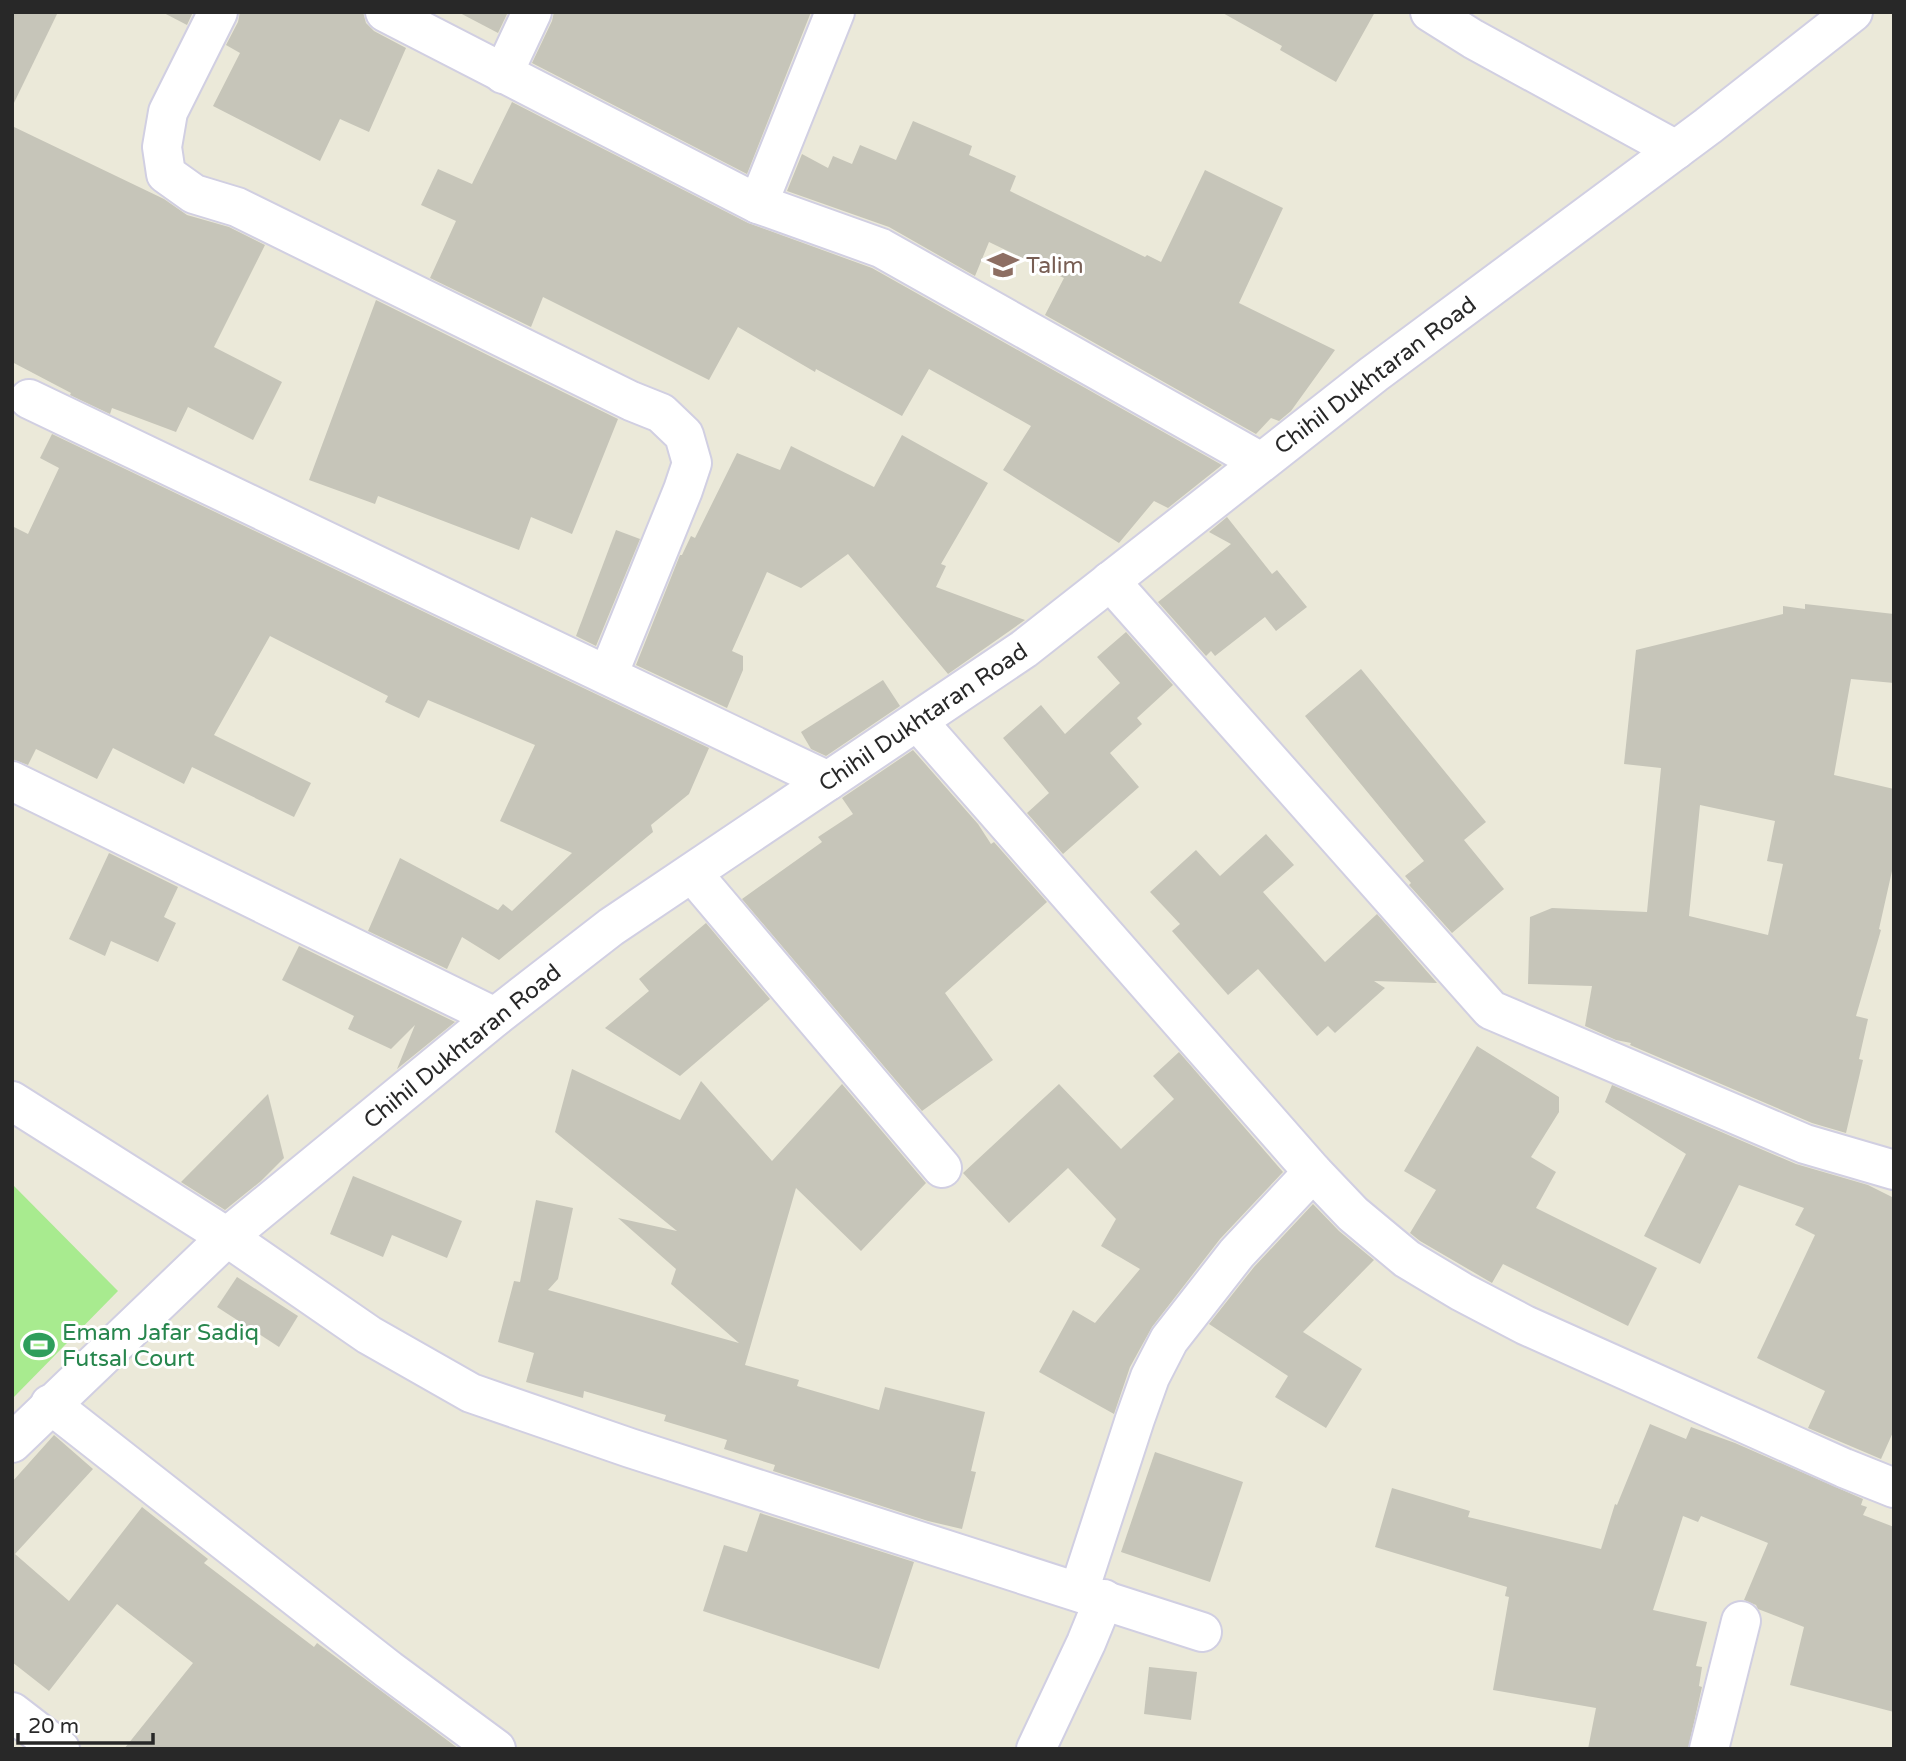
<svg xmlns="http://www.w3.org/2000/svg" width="1906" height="1761" viewBox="0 0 1906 1761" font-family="'Varela Round',sans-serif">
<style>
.pitch{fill:#a8eb8f}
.building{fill:#c6c5b9;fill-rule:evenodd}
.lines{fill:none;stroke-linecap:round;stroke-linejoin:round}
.minor-casing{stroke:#d1cfe2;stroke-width:42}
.minor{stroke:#fff;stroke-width:38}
.labels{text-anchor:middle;stroke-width:6;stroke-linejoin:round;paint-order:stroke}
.education-label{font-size:23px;fill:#785e54;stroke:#fff;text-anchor:start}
.street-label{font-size:23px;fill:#282828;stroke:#fff}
.leisure-label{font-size:23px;fill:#27864d;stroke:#fff;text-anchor:start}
</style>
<rect width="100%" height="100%" fill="#ebe9d9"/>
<path class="pitch" d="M 12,1184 L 118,1291 L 12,1399 Z"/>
<g class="building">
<path d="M 12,12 L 58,12 L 12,107 Z"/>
<path d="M 162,12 L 193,12 L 187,25 Z"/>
<path d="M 240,12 L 363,12 L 366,23 L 374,31 L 406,48 L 369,132 L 340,119 L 320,161 L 213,106 L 240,53 L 226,45 L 238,22 Z"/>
<path d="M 458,12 L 508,12 L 498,33 Z"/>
<path d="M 554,12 L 811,12 L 747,174 L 532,63 L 552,21 Z"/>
<path d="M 1221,12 L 1375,12 L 1336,82 L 1280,50 L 1282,46 Z"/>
<path d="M 512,102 L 748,223 L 872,268 L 1222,465 L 1168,508 L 1154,501 L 1119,543 L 1003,470 L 1031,426 L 929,369 L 902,416 L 816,369 L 815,372 L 738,327 L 709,380 L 543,297 L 531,327 L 430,278 L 456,221 L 421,205 L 438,169 L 472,184 Z"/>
<path d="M 913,121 L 972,146 L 969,155 L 1016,176 L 1010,191 L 1145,257 L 1147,255 L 1161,262 L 1205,170 L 1283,208 L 1239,303 L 1335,350 L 1291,411 L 1279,421 L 1271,418 L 1256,434 L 1045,315 L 1064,278 L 989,242 L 975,276 L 889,227 L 787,191 L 802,154 L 828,168 L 833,156 L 852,164 L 860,145 L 896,160 Z"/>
<path d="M 12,126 L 164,199 L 187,215 L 229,227 L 265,245 L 214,347 L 282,382 L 253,440 L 188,407 L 176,432 L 112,408 L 110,414 L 70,395 L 71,393 L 12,362 Z"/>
<path d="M 376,300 L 618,419 L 572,534 L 531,517 L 519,550 L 378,496 L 375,504 L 309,480 Z"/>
<path d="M 52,434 L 709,748 L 689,794 L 651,825 L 653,832 L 499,960 L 462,937 L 447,969 L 368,931 L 400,858 L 498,910 L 503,904 L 512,911 L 572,853 L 500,821 L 535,745 L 428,700 L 419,718 L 385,702 L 388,696 L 270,636 L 214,735 L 311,783 L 294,817 L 192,767 L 184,784 L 113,748 L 97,779 L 36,749 L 28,765 L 12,759 L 12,526 L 28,534 L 59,468 L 40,458 Z"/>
<path d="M 902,435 L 988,483 L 941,564 L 946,566 L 936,587 L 1025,620 L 948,674 L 848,554 L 801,588 L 767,572 L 732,651 L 743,656 L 743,670 L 727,708 L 636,665 L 680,555 L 682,555 L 691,536 L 695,538 L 737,453 L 780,470 L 791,446 L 874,487 Z"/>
<path d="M 1227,517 L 1272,574 L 1277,570 L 1307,607 L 1276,631 L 1265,617 L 1215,656 L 1211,651 L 1206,656 L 1158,602 L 1231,544 L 1209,532 Z"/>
<path d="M 616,530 L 640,539 L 596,646 L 576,636 Z"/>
<path d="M 1805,604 L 1894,614 L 1894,683 L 1851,679 L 1834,775 L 1894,789 L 1894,862 L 1879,929 L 1881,930 L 1856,1016 L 1868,1019 L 1859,1059 L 1863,1060 L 1846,1133 L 1812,1123 L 1630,1045 L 1631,1043 L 1616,1040 L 1585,1026 L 1592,986 L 1528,984 L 1530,917 L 1552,908 L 1647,912 L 1661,768 L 1624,764 L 1636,650 L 1783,614 L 1783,606 L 1805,609 ZM 1700,805 L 1775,821 L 1767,861 L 1783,864 L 1768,935 L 1689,916 Z"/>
<path d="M 1126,632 L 1173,685 L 1137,718 L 1142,724 L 1110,753 L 1139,787 L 1063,854 L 1027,813 L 1049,793 L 1003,738 L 1041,705 L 1065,734 L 1120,683 L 1097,657 Z"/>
<path d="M 1361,669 L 1486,822 L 1464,840 L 1504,889 L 1452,933 L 1409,885 L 1411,883 L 1405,876 L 1424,861 L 1305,716 Z"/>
<path d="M 883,680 L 900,706 L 826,756 L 811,749 L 801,732 Z"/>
<path d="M 913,750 L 978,824 L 991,844 L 994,842 L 1047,902 L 945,993 L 993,1060 L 922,1111 L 742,899 L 822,842 L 818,837 L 853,814 L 842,798 Z"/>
<path d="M 1266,834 L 1294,865 L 1263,892 L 1325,962 L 1377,914 L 1437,983 L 1374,981 L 1385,988 L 1335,1033 L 1328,1026 L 1317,1036 L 1258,969 L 1228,995 L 1172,931 L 1180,924 L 1150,892 L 1196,850 L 1220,876 Z"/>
<path d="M 109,853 L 178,887 L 164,917 L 176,923 L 158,962 L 111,941 L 105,956 L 69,939 Z"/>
<path d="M 706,923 L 770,999 L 680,1076 L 605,1028 L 649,991 L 639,979 Z"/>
<path d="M 299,946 L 455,1022 L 397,1069 L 415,1025 L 391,1049 L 348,1029 L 354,1016 L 282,980 Z"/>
<path d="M 1477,1046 L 1559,1097 L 1559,1112 L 1531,1157 L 1556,1172 L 1536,1208 L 1657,1268 L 1628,1326 L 1503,1264 L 1492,1283 L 1420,1241 L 1410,1233 L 1436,1190 L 1404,1171 Z"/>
<path d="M 1179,1052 L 1283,1172 L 1220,1239 L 1152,1327 L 1130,1367 L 1114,1414 L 1039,1372 L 1073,1310 L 1095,1323 L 1140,1269 L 1101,1246 L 1116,1219 L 1068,1168 L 1009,1223 L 963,1173 L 1059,1084 L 1121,1149 L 1174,1099 L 1153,1076 Z"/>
<path d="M 572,1069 L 680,1120 L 701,1081 L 772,1161 L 842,1084 L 926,1183 L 861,1251 L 796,1188 L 745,1365 L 799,1380 L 797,1386 L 879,1410 L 885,1387 L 985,1412 L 971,1471 L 976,1472 L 962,1529 L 928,1521 L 773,1471 L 775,1465 L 724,1449 L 727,1440 L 664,1421 L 666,1415 L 584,1391 L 583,1398 L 526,1382 L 534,1353 L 498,1342 L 514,1281 L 520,1282 L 536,1200 L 573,1208 L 558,1279 L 548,1290 L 739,1343 L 671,1284 L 676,1269 L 618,1218 L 677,1231 L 555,1132 Z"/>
<path d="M 1612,1085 L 1796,1164 L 1868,1185 L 1894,1198 L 1894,1430 L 1881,1459 L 1808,1428 L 1825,1391 L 1757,1358 L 1815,1235 L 1795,1225 L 1804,1208 L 1739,1185 L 1700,1264 L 1644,1236 L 1686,1154 L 1605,1102 Z"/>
<path d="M 268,1094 L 284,1158 L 261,1181 L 225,1210 L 181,1182 Z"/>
<path d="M 353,1176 L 462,1221 L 447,1258 L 392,1235 L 383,1257 L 330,1234 Z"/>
<path d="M 1313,1204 L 1339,1231 L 1374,1260 L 1303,1332 L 1362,1369 L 1326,1428 L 1275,1397 L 1288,1376 L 1209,1324 L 1254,1267 Z"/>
<path d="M 237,1277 L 298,1316 L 279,1347 L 217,1307 Z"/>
<path d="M 1650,1424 L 1686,1439 L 1691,1427 L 1735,1443 L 1863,1499 L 1861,1505 L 1867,1507 L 1863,1515 L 1894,1527 L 1894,1712 L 1790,1685 L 1804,1627 L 1758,1609 L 1756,1605 L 1744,1600 L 1768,1543 L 1701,1516 L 1698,1522 L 1683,1516 L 1653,1610 L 1707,1622 L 1696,1666 L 1702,1667 L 1699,1686 L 1702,1687 L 1688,1749 L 1588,1749 L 1596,1708 L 1493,1690 L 1509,1597 L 1505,1596 L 1507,1587 L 1375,1547 L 1392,1488 L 1470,1511 L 1468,1517 L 1601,1549 L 1615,1504 L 1617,1505 Z"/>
<path d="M 54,1435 L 93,1469 L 15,1554 L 69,1601 L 142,1507 L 208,1559 L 204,1563 L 314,1647 L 317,1643 L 459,1749 L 124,1749 L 193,1663 L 117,1604 L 49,1691 L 12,1662 L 12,1482 Z"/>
<path d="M 1155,1452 L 1243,1482 L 1210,1582 L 1121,1552 Z"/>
<path d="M 760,1513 L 914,1562 L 879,1669 L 703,1611 L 724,1545 L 747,1552 Z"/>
<path d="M 1149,1667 L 1197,1672 L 1191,1720 L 1144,1714 Z"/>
</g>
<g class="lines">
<defs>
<g id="minor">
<path d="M 218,12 L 168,112 L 162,147 L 166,174 L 194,194 L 237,207 L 631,401 L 661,413 L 684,435 L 692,463 L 683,490 L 608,675"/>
<path d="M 385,12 L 758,204 L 881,248 L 1261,462"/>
<path d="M 1430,12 L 1473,39 L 1676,150"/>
<path d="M 503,74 L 532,12"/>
<path d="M 758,204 L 835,12"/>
<path d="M 29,399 L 828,781"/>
<path d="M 1110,581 L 1491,1010 L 1805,1144 L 1894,1170"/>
<path d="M 918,722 L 1313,1172 L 1353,1214 L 1407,1259 L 1462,1292 L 1525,1325 L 1844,1468 L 1894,1488"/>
<path d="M 12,781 L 495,1017"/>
<path d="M 692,873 L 942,1168"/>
<path d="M 12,1101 L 227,1237 L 369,1335 L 471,1393 L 630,1448 L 1202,1632"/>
<path d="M 50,1404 L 389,1670 L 496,1749"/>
<path d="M 12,1443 L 227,1237 L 495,1017 L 611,927 L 1024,649 L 1374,374 L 1708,126 L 1853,12"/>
<path d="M 1079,1591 L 1135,1419 L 1150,1377 L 1169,1340 L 1237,1253 L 1313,1172"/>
<path d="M 12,1712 L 60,1749"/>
<path d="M 1036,1749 L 1086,1643 L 1104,1599"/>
<path d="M 1709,1749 L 1741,1621"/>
</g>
</defs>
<use href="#minor" class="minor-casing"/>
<use href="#minor" class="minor"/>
</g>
<defs>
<symbol id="school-bare" viewBox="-9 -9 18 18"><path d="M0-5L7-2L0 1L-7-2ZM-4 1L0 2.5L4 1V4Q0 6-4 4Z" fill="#8d6e63" stroke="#fff" stroke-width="2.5" paint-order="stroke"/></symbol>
<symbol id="stadium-bare" viewBox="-9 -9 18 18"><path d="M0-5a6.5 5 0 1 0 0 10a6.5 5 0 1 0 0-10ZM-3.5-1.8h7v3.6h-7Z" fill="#2e9e5b" stroke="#fff" stroke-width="2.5" paint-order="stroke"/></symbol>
</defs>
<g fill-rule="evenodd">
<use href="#school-bare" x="981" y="243" width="44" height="44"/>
<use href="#stadium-bare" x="17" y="1323" width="44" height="44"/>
</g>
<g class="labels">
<g class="education-label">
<text x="1026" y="273">Talim</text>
</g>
<g class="street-label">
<text transform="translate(1375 375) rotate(-37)" y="8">Chihil Dukhtaran Road</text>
<text transform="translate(923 717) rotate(-34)" y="8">Chihil Dukhtaran Road</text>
<text transform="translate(462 1046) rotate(-39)" y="8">Chihil Dukhtaran Road</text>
</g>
<g class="leisure-label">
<text x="62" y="1340">Emam Jafar Sadiq<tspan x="62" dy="26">Futsal Court</tspan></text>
</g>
</g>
<rect width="1906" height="1761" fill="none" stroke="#282828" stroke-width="28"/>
<path d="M18 1733v10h135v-10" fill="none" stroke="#282828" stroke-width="3.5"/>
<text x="28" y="1733" font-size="21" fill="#282828" stroke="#ffffff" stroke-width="5" paint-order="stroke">20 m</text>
</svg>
